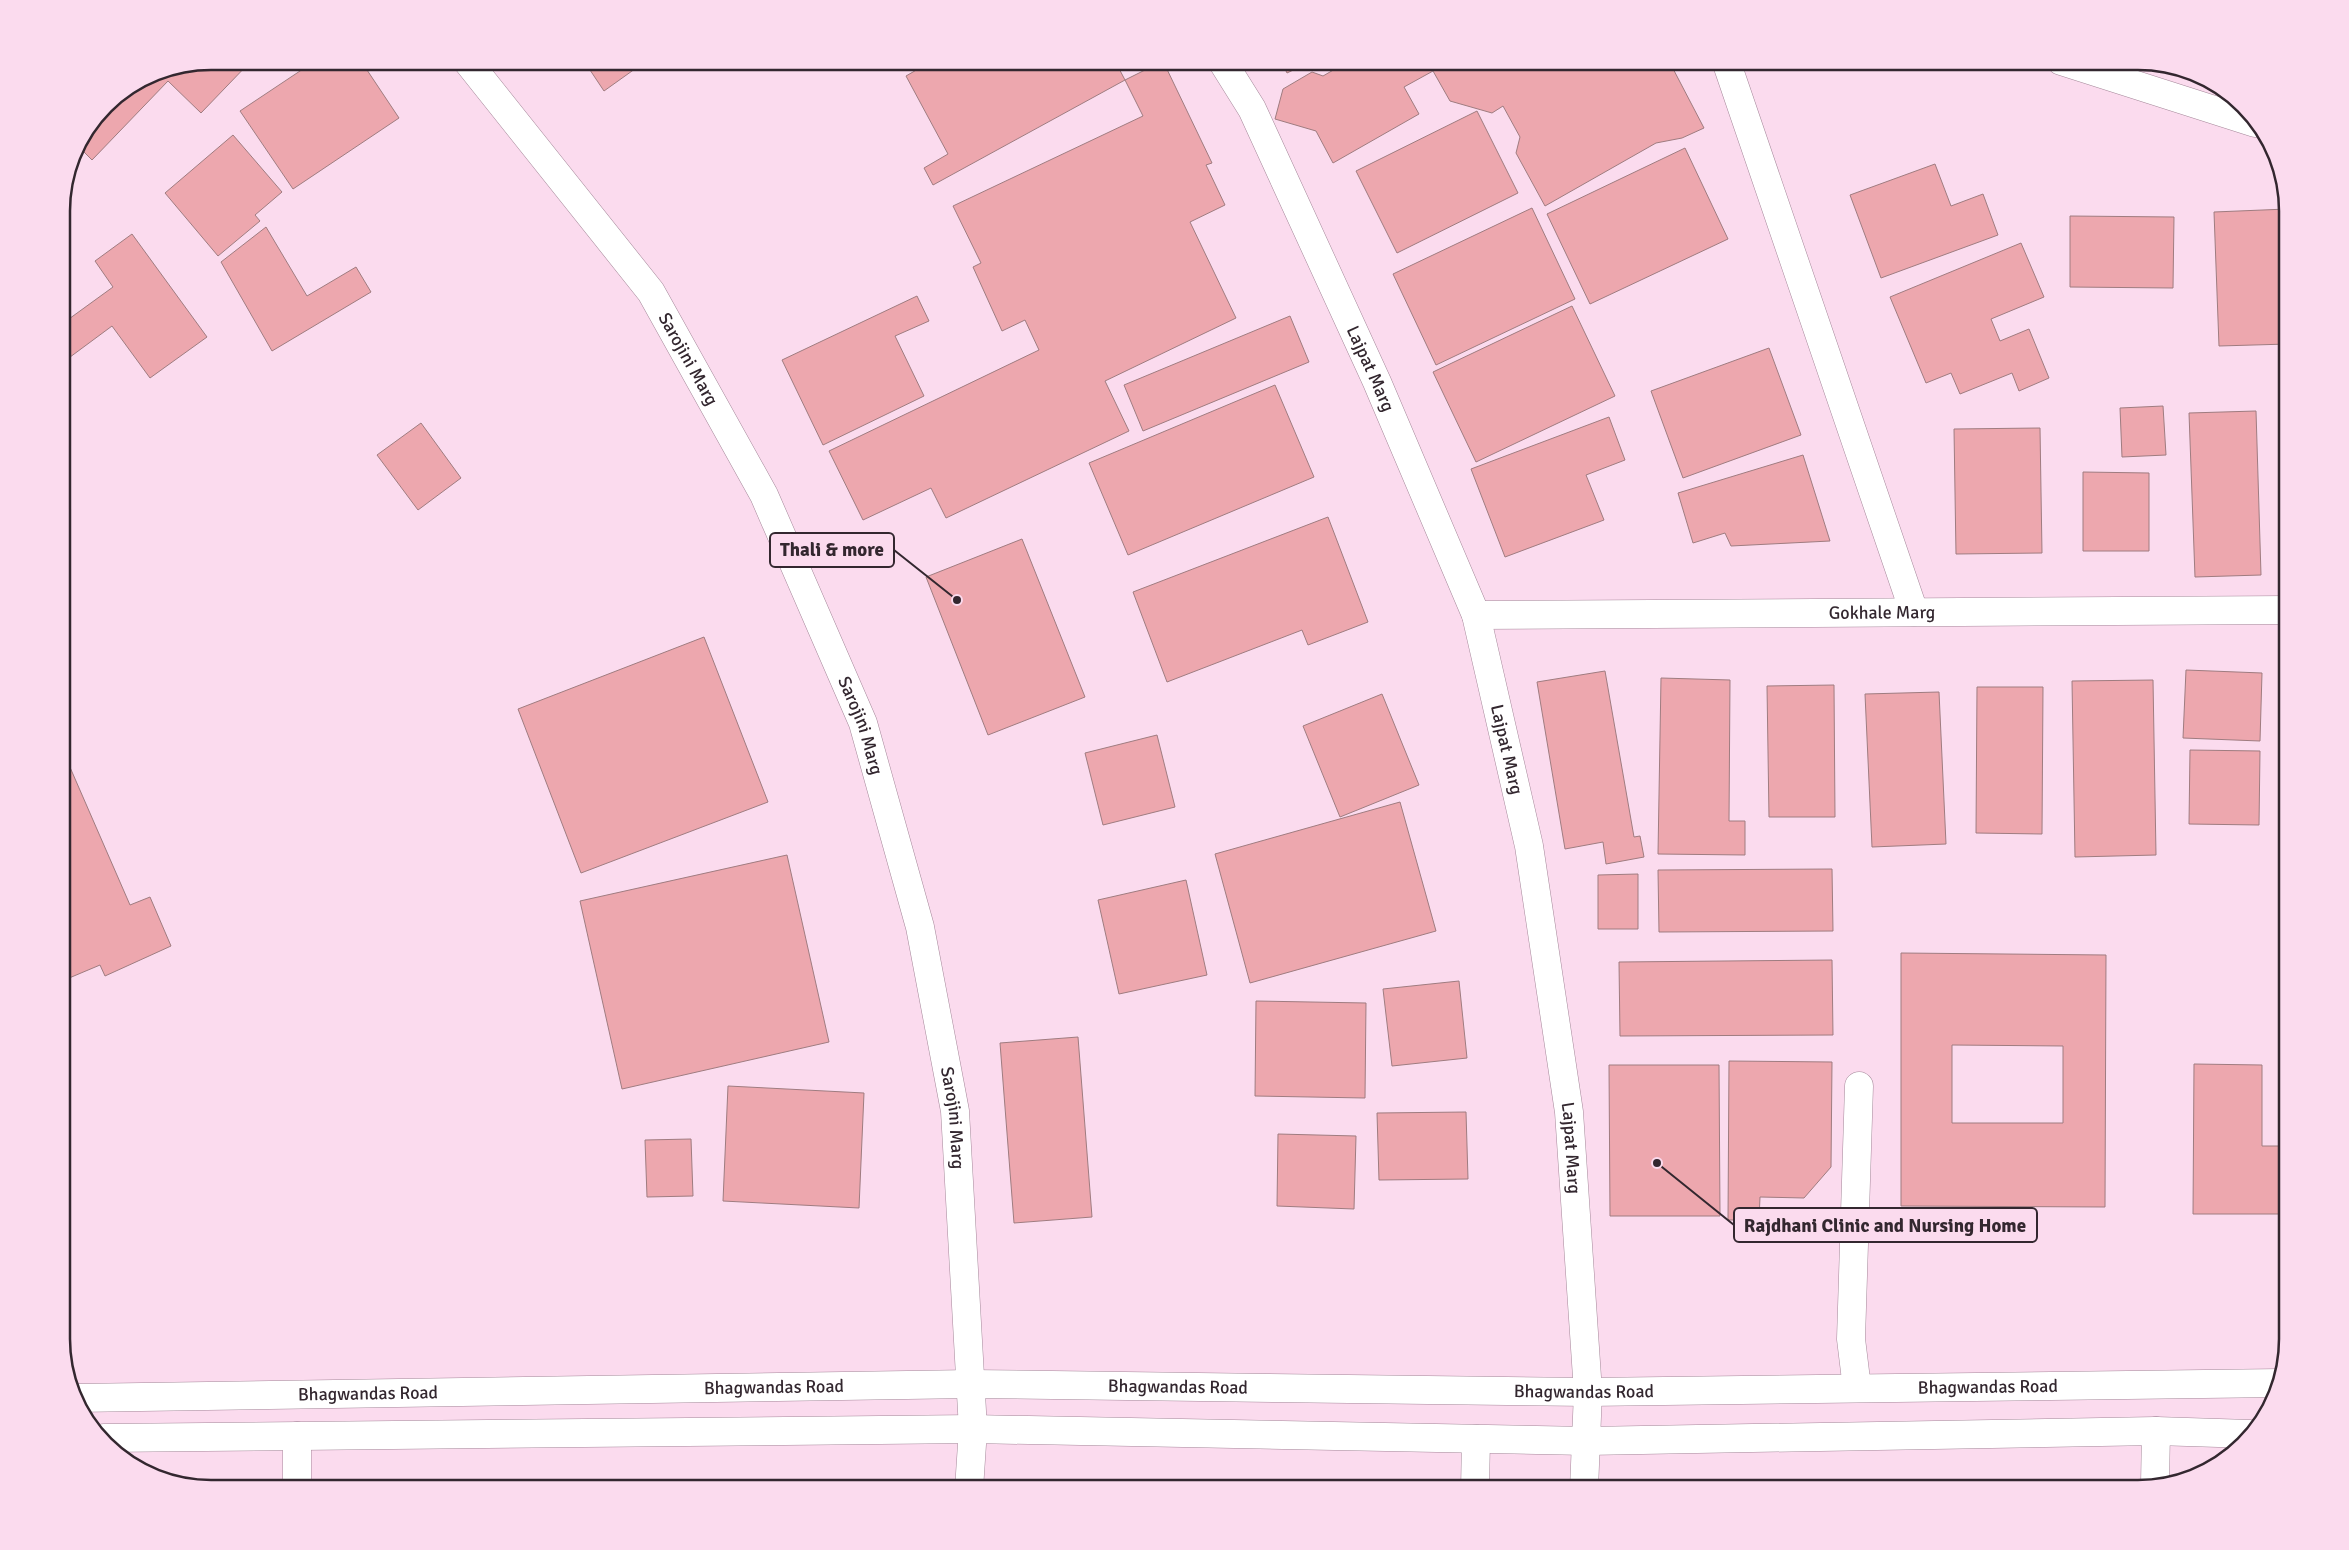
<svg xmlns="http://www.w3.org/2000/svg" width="2349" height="1550" viewBox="0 0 2349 1550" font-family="Signika,sans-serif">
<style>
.building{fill:#eda7ae;stroke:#9f7c80;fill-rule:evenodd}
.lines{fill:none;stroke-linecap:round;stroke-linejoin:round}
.minor-casing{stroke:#a5889a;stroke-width:29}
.tertiary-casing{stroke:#a5889a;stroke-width:29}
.minor{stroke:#fff;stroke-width:28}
.tertiary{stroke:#fff;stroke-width:28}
.labels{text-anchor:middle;stroke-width:4.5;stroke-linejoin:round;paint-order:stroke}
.street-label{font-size:18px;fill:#33272f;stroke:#fbdbee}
.rim{fill:none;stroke:#33272f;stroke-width:2.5}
.leader{fill:none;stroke:#33272f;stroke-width:2}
.callout-dot{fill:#33272f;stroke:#fbdbee;stroke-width:2}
.callout{fill:#fbdbee;stroke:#33272f;stroke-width:2}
.callout-label{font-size:19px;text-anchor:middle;font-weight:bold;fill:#33272f}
</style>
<rect width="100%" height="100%" fill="#fbdbee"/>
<g class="building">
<path d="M 211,61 L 251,61 L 201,113 L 168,81 L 92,160 L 78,146 L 105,105 L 154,73 Z"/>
<path d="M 315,61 L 361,61 L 399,118 L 293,189 L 240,111 Z"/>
<path d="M 584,61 L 646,61 L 604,91 Z"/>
<path d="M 932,61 L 1115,61 L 1125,80 L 933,185 L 924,168 L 948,154 L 906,76 Z"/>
<path d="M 1163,61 L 1212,163 L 1206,165 L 1225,205 L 1190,222 L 1236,318 L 1105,381 L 1129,431 L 946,518 L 931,488 L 863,520 L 829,451 L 1039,350 L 1025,320 L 1002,331 L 973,267 L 981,263 L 953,206 L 1143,116 L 1125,80 Z"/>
<path d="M 1281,61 L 1312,61 L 1287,73 Z"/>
<path d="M 1349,61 L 1669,61 L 1704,128 L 1682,138 L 1656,143 L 1545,206 L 1516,153 L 1520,137 L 1503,106 L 1492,113 L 1450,101 L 1433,71 L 1404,87 L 1419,114 L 1333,163 L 1316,131 L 1275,119 L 1283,89 L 1312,72 L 1323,76 Z"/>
<path d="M 1477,111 L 1518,193 L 1397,253 L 1356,171 Z"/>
<path d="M 233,135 L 282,192 L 255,215 L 260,221 L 218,256 L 165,193 Z"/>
<path d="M 1685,148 L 1728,239 L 1590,304 L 1547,214 Z"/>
<path d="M 1935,164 L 1951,206 L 1983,194 L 1998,235 L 1881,278 L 1850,195 Z"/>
<path d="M 1532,208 L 1575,299 L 1436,365 L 1393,274 Z"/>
<path d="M 2287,209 L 2288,344 L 2219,346 L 2214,212 Z"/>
<path d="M 2070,216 L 2174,217 L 2173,288 L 2070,287 Z"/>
<path d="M 266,227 L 307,296 L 356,267 L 371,292 L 272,351 L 221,262 Z"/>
<path d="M 132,234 L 207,337 L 150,378 L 112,326 L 62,363 L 62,324 L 113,287 L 95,261 Z"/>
<path d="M 2021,243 L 2044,297 L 1991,319 L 2000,341 L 2029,329 L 2049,378 L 2019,391 L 2012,373 L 1960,394 L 1951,373 L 1926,383 L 1890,297 Z"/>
<path d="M 917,296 L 929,321 L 895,336 L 924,396 L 823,445 L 782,360 Z"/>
<path d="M 1572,306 L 1615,396 L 1476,462 L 1433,372 Z"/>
<path d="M 1290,316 L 1309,362 L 1143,431 L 1124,385 Z"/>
<path d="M 1769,348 L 1801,435 L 1683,478 L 1651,391 Z"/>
<path d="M 1275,385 L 1314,477 L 1128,555 L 1089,463 Z"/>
<path d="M 2163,406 L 2166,455 L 2122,457 L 2120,408 Z"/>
<path d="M 2256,411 L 2261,575 L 2195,577 L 2189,413 Z"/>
<path d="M 1609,417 L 1625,460 L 1586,475 L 1604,520 L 1505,557 L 1471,469 Z"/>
<path d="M 421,423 L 461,478 L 418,510 L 377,455 Z"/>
<path d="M 2040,428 L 2042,553 L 1956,554 L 1954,429 Z"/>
<path d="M 1803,455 L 1830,541 L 1731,546 L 1725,533 L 1693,543 L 1678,493 Z"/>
<path d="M 2083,472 L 2149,473 L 2149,551 L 2083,551 Z"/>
<path d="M 1328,517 L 1368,622 L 1308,645 L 1302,630 L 1167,682 L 1133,592 Z"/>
<path d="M 1022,539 L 1085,697 L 988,735 L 926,577 Z"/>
<path d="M 704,637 L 768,802 L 581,873 L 518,709 Z"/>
<path d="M 2186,670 L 2262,673 L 2260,741 L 2183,738 Z"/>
<path d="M 1605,671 L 1634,837 L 1640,836 L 1644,857 L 1606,864 L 1603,842 L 1565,849 L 1537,682 Z"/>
<path d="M 1661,678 L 1730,680 L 1729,821 L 1745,821 L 1745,855 L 1658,854 Z"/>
<path d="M 2153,680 L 2156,855 L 2075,857 L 2072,681 Z"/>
<path d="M 1834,685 L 1835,817 L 1769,817 L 1767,686 Z"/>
<path d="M 1977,687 L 2043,687 L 2042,834 L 1976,833 Z"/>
<path d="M 1939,692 L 1946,844 L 1872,847 L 1865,694 Z"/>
<path d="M 1382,694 L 1419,785 L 1340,817 L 1303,726 Z"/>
<path d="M 1157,735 L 1175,807 L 1103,825 L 1085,753 Z"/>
<path d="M 2190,750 L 2260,751 L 2259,825 L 2189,824 Z"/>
<path d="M 69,765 L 130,905 L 150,897 L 171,946 L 105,976 L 100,965 L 62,981 L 62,769 Z"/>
<path d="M 1400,802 L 1436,931 L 1250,983 L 1215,854 Z"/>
<path d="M 787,855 L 829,1042 L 622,1089 L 580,901 Z"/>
<path d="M 1832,869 L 1833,931 L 1659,932 L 1658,870 Z"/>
<path d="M 1638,874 L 1638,929 L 1598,929 L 1598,875 Z"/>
<path d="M 1186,880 L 1207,975 L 1119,994 L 1098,900 Z"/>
<path d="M 1901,953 L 2106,955 L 2105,1207 L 1901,1206 ZM 1952,1045 L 2063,1046 L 2063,1123 L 1952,1123 Z"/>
<path d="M 1832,960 L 1833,1035 L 1620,1036 L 1619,962 Z"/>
<path d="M 1459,981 L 1467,1058 L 1392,1066 L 1383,989 Z"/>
<path d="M 1256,1001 L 1366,1003 L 1365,1098 L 1255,1096 Z"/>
<path d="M 1078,1037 L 1092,1217 L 1014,1223 L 1000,1043 Z"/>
<path d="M 1729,1061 L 1832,1062 L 1831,1167 L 1804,1198 L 1760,1197 L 1759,1220 L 1728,1220 Z"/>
<path d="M 2194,1064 L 2262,1065 L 2262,1146 L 2288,1146 L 2288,1214 L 2193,1214 Z"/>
<path d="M 1609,1065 L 1719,1065 L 1720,1216 L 1610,1216 Z"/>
<path d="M 728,1086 L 864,1093 L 859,1208 L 723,1201 Z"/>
<path d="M 1466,1112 L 1468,1179 L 1379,1180 L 1377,1113 Z"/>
<path d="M 1278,1134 L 1356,1136 L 1354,1209 L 1277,1206 Z"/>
<path d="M 691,1139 L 693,1196 L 647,1197 L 645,1140 Z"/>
</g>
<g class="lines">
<defs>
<g id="minor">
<path id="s1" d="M 1222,61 L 1252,109 L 1377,382 L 1476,615 L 1529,846 L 1569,1112 L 1588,1392 L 1584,1489"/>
<path d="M 1726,61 L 1914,612"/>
<path d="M 2061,61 L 2255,123"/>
<path id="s2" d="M 1476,615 L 2288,610"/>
<path d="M 1857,1388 L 1851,1339 L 1859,1086"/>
<path d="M 2155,1484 L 2156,1431"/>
<path d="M 297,1489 L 297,1436"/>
<path d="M 1475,1489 L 1476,1439"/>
</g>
<g id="tertiary">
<path id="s3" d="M 467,61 L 651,292 L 764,495 L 863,723 L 920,927 L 955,1111 L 973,1429 L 969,1489"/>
<path id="s4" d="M 76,1398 L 971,1384 L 1588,1392 L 2280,1383"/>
<path d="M 104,1438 L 973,1429 L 1587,1441 L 2156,1431 L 2250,1434"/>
</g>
</defs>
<use href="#minor" class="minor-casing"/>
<use href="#tertiary" class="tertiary-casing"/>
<use href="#minor" class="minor"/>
<use href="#tertiary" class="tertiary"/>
</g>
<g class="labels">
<g class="street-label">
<text dy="6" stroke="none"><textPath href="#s3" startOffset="372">Sarojini Marg</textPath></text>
<text dy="6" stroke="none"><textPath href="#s1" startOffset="342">Lajpat Marg</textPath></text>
<text dy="6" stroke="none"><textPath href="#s2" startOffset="406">Gokhale Marg</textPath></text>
<text dy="6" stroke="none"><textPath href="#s3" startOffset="778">Sarojini Marg</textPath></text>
<text dy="6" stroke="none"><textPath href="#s1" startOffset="748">Lajpat Marg</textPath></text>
<text dy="6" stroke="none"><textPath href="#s3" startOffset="1182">Sarojini Marg</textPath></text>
<text dy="6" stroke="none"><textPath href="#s1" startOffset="1152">Lajpat Marg</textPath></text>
<text dy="6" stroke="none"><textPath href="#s4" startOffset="698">Bhagwandas Road</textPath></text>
<text dy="6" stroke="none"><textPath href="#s4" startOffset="1102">Bhagwandas Road</textPath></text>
<text dy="6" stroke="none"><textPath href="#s4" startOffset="1912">Bhagwandas Road</textPath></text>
<text dy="6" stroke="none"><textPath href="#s4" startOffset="1508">Bhagwandas Road</textPath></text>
<text dy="6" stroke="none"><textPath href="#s4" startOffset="292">Bhagwandas Road</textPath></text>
</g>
</g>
<path d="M0 0H2349V1550H0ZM211 70H2138A141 141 0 0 1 2279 211V1339A141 141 0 0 1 2138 1480H211A141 141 0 0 1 70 1339V211A141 141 0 0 1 211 70Z" fill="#fbdbee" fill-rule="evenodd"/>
<path class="rim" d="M211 70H2138A141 141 0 0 1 2279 211V1339A141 141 0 0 1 2138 1480H211A141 141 0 0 1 70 1339V211A141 141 0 0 1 211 70Z"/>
<path class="leader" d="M957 600L894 550M1657 1163L1734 1225"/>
<g class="callout-dot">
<circle cx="957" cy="600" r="5"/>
<circle cx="1657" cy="1163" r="5"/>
</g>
<g class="callout">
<rect x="770" y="533" width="124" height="34" rx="5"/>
<rect x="1734" y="1208" width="303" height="34" rx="5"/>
</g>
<g class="callout-label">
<text x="832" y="556">Thali &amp; more</text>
<text x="1885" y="1232">Rajdhani Clinic and Nursing Home</text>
</g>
</svg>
